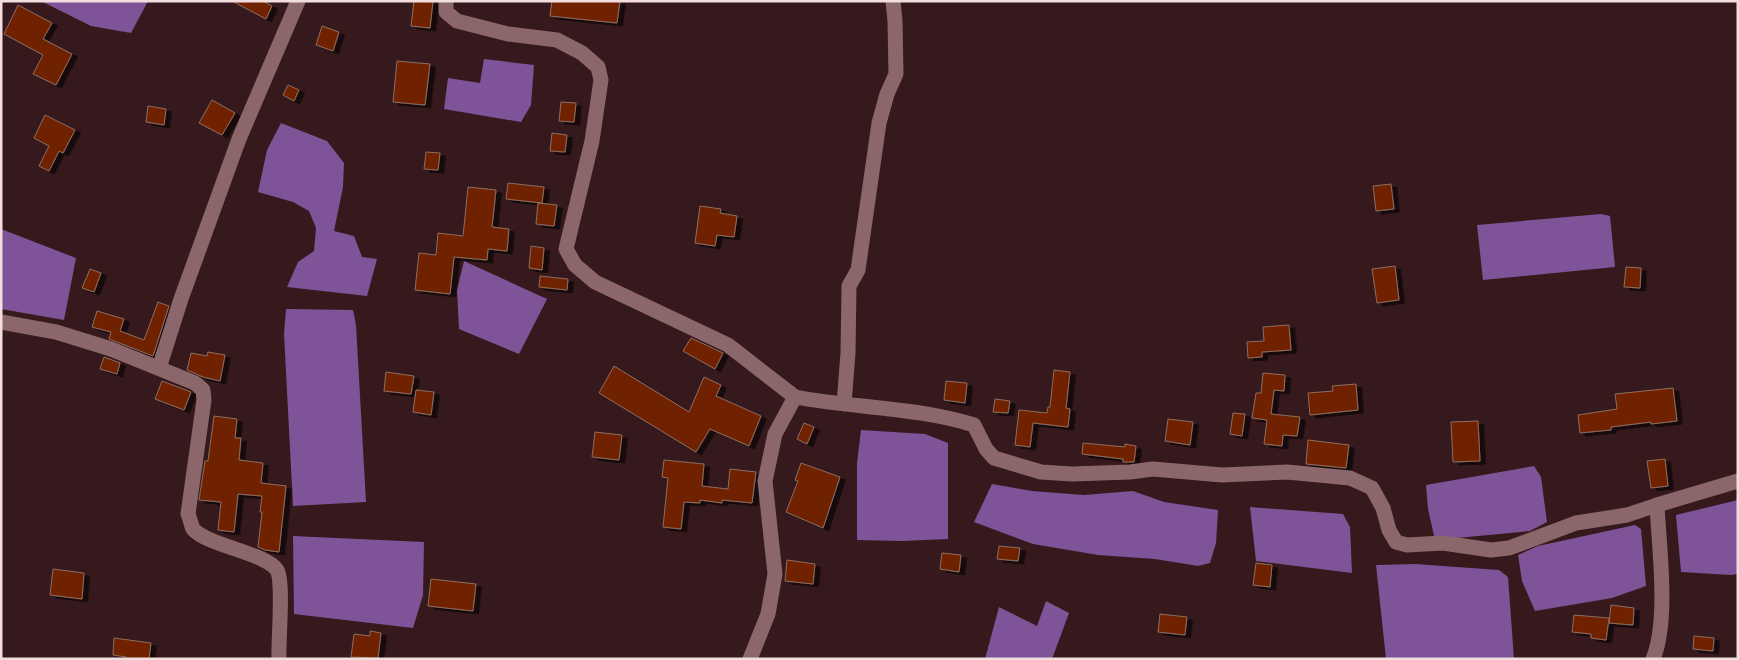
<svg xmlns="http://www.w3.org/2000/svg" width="1739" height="660" viewBox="0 0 1739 660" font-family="'Open Sans',sans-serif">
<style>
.water{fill:#7f5398}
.building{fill:#702400;stroke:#8e6d60;filter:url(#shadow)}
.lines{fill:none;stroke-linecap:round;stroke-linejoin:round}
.minor{stroke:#8b676b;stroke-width:15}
</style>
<defs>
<filter id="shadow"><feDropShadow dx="5.5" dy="3" stdDeviation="0" flood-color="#0009"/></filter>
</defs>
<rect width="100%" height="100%" fill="#36191d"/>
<g class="water">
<path d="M 41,1 L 148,1 L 131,33 L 91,26 Z"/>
<path d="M 484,59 L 534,65 L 531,105 L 521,122 L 444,109 L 448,78 L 480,83 Z"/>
<path d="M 281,123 L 327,141 L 344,163 L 343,187 L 334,231 L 354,236 L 362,257 L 377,259 L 367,296 L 287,287 L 298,262 L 314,251 L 316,228 L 309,211 L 293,202 L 258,192 L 267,150 Z"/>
<path d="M 1601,214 L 1610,216 L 1615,267 L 1483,280 L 1477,225 Z"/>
<path d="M 1,229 L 76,258 L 64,320 L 1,309 Z"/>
<path d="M 464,261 L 547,299 L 519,354 L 459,329 L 457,290 Z"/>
<path d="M 286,309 L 353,310 L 356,325 L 366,502 L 293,506 L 284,334 Z"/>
<path d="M 861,430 L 925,434 L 948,443 L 948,539 L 902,541 L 857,540 L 857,463 Z"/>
<path d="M 1534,466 L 1541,477 L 1547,522 L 1530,531 L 1435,540 L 1428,509 L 1426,485 Z"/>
<path d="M 992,484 L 1032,491 L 1084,495 L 1133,491 L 1164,502 L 1218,510 L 1216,543 L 1210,563 L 1198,566 L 1155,559 L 1098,555 L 1033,544 L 974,522 Z"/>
<path d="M 1738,500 L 1738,574 L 1731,575 L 1681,572 L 1676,515 Z"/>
<path d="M 1250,507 L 1343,514 L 1350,527 L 1352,573 L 1256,561 Z"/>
<path d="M 1635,525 L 1641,529 L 1646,586 L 1612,598 L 1535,611 L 1522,581 L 1518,555 L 1538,546 Z"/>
<path d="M 293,536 L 424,542 L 423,595 L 413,628 L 294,614 Z"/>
<path d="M 1415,564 L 1499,570 L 1508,577 L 1514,659 L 1386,659 L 1376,565 Z"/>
<path d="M 1046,601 L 1069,613 L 1052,659 L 985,659 L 999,607 L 1037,626 Z"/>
</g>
<g class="building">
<path d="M 232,1 L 263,1 L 272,6 L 266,19 Z"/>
<path d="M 414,1 L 433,1 L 430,28 L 411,26 Z"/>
<path d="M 552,1 L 620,1 L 617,23 L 550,16 Z"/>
<path d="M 18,5 L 52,23 L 43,39 L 72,54 L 56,85 L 33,74 L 43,55 L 4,34 Z"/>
<path d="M 322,26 L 339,32 L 333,51 L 316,45 Z"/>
<path d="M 397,61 L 430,64 L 425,105 L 393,102 Z"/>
<path d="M 288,85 L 299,90 L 294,101 L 283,95 Z"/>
<path d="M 212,100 L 235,113 L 222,135 L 199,123 Z"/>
<path d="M 561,102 L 576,103 L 574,122 L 559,121 Z"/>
<path d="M 148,106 L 166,109 L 164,125 L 146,122 Z"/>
<path d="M 45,115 L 75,130 L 63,153 L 59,151 L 49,171 L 39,166 L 49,146 L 34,138 Z"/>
<path d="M 552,133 L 567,135 L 565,152 L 550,151 Z"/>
<path d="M 426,152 L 440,153 L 438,170 L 424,169 Z"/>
<path d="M 508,183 L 544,187 L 542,203 L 506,199 Z"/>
<path d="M 1391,184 L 1394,209 L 1376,211 L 1373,186 Z"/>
<path d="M 468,187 L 496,190 L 492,227 L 509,229 L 507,251 L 488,249 L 487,260 L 454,257 L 450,294 L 415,290 L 419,253 L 436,255 L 438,233 L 463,236 Z"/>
<path d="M 538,203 L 557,205 L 554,226 L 536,224 Z"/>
<path d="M 700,206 L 721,209 L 720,213 L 737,216 L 734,237 L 717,235 L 715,246 L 695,243 Z"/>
<path d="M 531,246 L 544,248 L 542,270 L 529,268 Z"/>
<path d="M 1395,266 L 1399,300 L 1377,303 L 1372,269 Z"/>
<path d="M 1626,267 L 1641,268 L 1640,288 L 1624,287 Z"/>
<path d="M 90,269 L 101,273 L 94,292 L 82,288 Z"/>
<path d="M 540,276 L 568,279 L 567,290 L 539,287 Z"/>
<path d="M 158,302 L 169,306 L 153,356 L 109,339 L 111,332 L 92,327 L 97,311 L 124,319 L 120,331 L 144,340 Z"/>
<path d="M 1289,325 L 1291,350 L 1262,352 L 1262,357 L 1248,358 L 1247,342 L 1264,341 L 1263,327 Z"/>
<path d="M 691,338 L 723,353 L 715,369 L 683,351 Z"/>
<path d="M 208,352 L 225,355 L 220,381 L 203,377 L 187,370 L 191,353 L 207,356 Z"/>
<path d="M 104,357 L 120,363 L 117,374 L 100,369 Z"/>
<path d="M 614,366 L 689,412 L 704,377 L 721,385 L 716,396 L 761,416 L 749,446 L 710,429 L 696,452 L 599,393 Z"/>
<path d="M 1054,370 L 1070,372 L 1066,408 L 1070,409 L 1068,427 L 1033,423 L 1030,447 L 1015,445 L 1019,410 L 1047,413 L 1048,407 L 1050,407 Z"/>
<path d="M 386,372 L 414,376 L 411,394 L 384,391 Z"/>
<path d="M 1263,373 L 1285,375 L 1284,391 L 1274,390 L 1271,414 L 1300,417 L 1297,436 L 1283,435 L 1282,446 L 1264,444 L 1267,420 L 1252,418 L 1256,393 L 1261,393 Z"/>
<path d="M 162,381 L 191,392 L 184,410 L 155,399 Z"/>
<path d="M 946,381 L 967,383 L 965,403 L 944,400 Z"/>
<path d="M 1356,384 L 1358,410 L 1310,415 L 1308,393 L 1333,391 L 1332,386 Z"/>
<path d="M 1673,388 L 1677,421 L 1651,424 L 1651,422 L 1611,427 L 1611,430 L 1580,433 L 1578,415 L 1617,409 L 1615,394 Z"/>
<path d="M 416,390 L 434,392 L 431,415 L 413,412 Z"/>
<path d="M 995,399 L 1010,401 L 1008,413 L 993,412 Z"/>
<path d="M 1233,413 L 1245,414 L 1242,436 L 1230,434 Z"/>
<path d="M 214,416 L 237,419 L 235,438 L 241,438 L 239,460 L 263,463 L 261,483 L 286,486 L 279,552 L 265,550 L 258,547 L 262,512 L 260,512 L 262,496 L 238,494 L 234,532 L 218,530 L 221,502 L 199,500 L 205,461 L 208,461 Z"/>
<path d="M 1168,419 L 1193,422 L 1190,445 L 1165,441 Z"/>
<path d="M 1478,421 L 1480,461 L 1453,462 L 1451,422 Z"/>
<path d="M 804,423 L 814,427 L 807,444 L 797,439 Z"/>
<path d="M 595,432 L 622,435 L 619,460 L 592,457 Z"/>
<path d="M 1308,440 L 1349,445 L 1346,468 L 1306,464 Z"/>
<path d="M 1083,443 L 1125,447 L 1125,444 L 1136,446 L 1134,462 L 1123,462 L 1123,459 L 1082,454 Z"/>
<path d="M 1665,459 L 1668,486 L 1651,488 L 1647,461 Z"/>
<path d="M 664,460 L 704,464 L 702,486 L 728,489 L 730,469 L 756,472 L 752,503 L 722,500 L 722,503 L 700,500 L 700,503 L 684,502 L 681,529 L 663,527 L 668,478 L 662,477 Z"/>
<path d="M 801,463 L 840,477 L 823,528 L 786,512 L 798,481 L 795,480 Z"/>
<path d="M 999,546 L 1020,548 L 1018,561 L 997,559 Z"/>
<path d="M 942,553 L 961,555 L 959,572 L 940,569 Z"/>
<path d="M 787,560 L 815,564 L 813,584 L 785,581 Z"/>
<path d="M 1256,563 L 1272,565 L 1270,587 L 1253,585 Z"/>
<path d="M 53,569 L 84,573 L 82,599 L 50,595 Z"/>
<path d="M 431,579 L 476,584 L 473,611 L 428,606 Z"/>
<path d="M 1611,605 L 1634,608 L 1633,625 L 1609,623 Z"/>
<path d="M 1160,614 L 1187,617 L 1185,635 L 1158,632 Z"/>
<path d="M 1574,615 L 1609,618 L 1606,640 L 1591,638 L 1591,634 L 1572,632 Z"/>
<path d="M 370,631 L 381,633 L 378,658 L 351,657 L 354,634 L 370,636 Z"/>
<path d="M 1694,636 L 1714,638 L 1713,651 L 1693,649 Z"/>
<path d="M 114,638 L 151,643 L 149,659 L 126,659 L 126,657 L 113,655 Z"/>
</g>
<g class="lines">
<g class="minor">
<path d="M 446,1 L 446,12 L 457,21 L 508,34 L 557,40 L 582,53 L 598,67 L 601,80 L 592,141 L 566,249 L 575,265 L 595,282 L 728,345 L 795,397"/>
<path d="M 1,322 L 56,332 L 111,349 L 195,383 L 203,390 L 204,400 L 188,514 C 190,518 191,525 193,529 C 208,546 266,553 277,570 C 284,582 278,641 279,659"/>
<path d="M 159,368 L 181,299 L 239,139 L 298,1"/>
<path d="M 844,404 L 848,353 L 849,286 L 858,270 L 879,123 L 887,94 L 896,74 L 895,21 L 893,1"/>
<path d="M 750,659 L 768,614 L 775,574 L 765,481 L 775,434 L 795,397 C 854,408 916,407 974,425 L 986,449 L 994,458 L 1041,472 L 1072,474 L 1130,472 L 1153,469 L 1222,475 L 1287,472 L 1350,478 L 1372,488 L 1383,508 L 1389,530 L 1396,542 L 1407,545 L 1443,543 L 1491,550 L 1509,548 L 1576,523 L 1627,515 L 1657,505 L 1738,481"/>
<path d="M 1653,659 C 1669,621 1659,547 1657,505"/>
</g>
</g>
<rect width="1739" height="660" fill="none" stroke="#f3dedf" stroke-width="5"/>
</svg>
